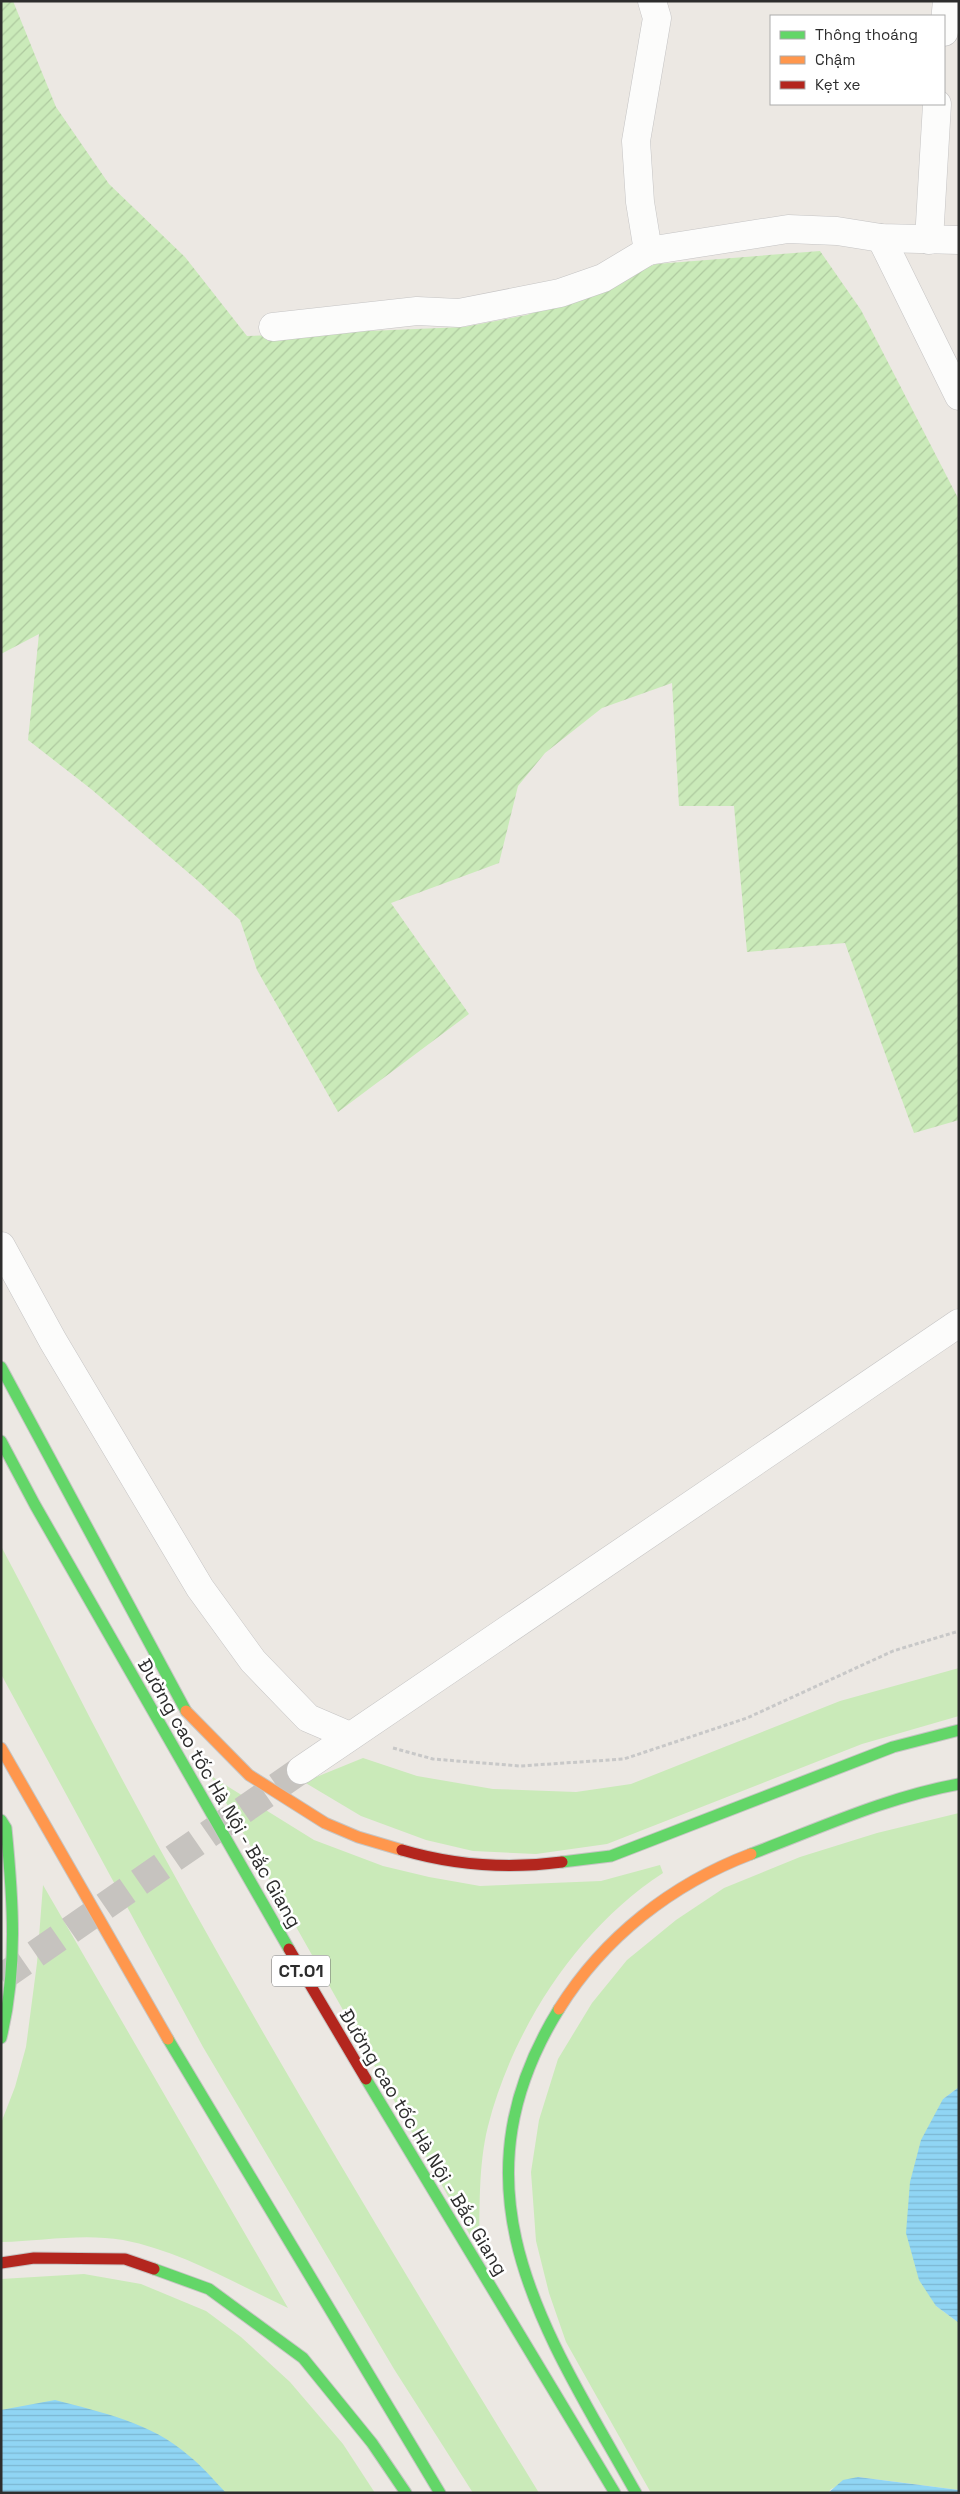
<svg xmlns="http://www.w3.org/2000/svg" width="960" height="2494" viewBox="0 0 960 2494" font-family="'Space Grotesk',sans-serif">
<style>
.grass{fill:#caeab9}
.garden{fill:url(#garden-furrows)}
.water{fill:url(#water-rules)}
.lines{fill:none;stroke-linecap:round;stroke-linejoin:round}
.street-tunnel{stroke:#c6c3bf;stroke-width:28;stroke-dasharray:28 14;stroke-linecap:butt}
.street-casing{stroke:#c5c4c4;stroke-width:29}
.fast-casing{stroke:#c6c5c3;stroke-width:13}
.slow-casing{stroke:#c6c5c3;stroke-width:13}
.jam-casing{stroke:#c6c5c3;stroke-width:13}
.path{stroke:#c8c8c8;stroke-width:3;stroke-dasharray:4 2.5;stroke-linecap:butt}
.street{stroke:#fcfcfb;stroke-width:28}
.fast{stroke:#63d668;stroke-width:11}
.slow{stroke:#ff974d;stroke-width:11}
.jam{stroke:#b3261e;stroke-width:11}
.labels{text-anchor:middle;stroke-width:5;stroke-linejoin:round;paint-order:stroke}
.shield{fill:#fff;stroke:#6c6c6c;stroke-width:1}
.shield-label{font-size:18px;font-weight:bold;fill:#2d2d2d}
.street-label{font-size:19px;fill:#2d2d2d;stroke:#fff}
</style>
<defs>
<pattern id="garden-furrows" width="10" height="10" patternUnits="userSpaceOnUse" patternTransform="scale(1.25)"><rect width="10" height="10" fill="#caeab9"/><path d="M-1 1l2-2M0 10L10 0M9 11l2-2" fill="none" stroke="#aec99f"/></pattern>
<pattern id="water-rules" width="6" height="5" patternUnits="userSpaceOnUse" patternTransform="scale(1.25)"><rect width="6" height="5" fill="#90d5f4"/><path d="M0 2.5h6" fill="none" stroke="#7cb7d2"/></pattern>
</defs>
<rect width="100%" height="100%" fill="#ece8e3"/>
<g class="grass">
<path d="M 1,1546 C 42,1623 81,1702 122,1779 C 252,2022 395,2258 539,2493 L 473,2493 L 394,2369 L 203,2047 L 1,1674 Z"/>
<path d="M 959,1668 L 959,1716 L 862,1744 L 607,1844 L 536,1854 L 473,1851 L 426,1840 L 361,1816 L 304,1782 L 363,1758 L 417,1776 L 493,1789 L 576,1792 L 631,1784 L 840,1701 Z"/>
<path d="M 211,1776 L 314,1840 L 383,1866 L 429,1877 L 480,1886 L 601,1881 L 660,1865 L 663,1873 C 578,1928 513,2028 488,2126 C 478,2166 480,2210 479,2251 Z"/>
<path d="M 959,1813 L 959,2087 L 943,2099 L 936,2306 L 959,2323 L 959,2490 L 858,2477 L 831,2489 L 828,2493 L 651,2493 L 566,2342 L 549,2293 L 536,2241 L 531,2172 L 539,2120 L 558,2059 L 592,2003 L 627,1960 L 676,1920 L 724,1888 L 800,1857 L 877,1833 Z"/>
<path d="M 43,1885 L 288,2308 C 234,2283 181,2251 123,2240 C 83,2233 41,2241 1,2242 L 1,2123 L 15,2087 L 26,2047 L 37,1963 Z"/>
<path d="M 84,2274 L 141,2284 L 206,2311 L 241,2337 L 290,2382 L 343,2444 L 375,2493 L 1,2493 L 1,2279 Z"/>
</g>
<path class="garden" d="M 1,1 L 13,1 L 56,107 L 109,184 L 185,257 L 247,336 L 464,327 L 527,315 L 656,264 L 820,251 L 861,310 L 959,500 L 959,1120 L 914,1133 L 845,943 L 747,952 L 734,806 L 679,806 L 672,683 L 602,708 L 545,753 L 518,786 L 499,863 L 391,903 L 469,1014 L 338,1112 L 257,970 L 240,920 L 198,881 L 91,789 L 28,740 L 39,634 L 1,654 Z"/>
<g class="water">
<path d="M 959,2087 L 959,2323 L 936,2306 L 919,2280 L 906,2233 L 910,2182 L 921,2140 L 943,2099 Z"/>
<path d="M 55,2400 C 101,2412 152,2423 188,2455 C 202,2466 214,2480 226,2493 L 1,2493 L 1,2410 Z"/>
<path d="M 858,2477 L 959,2490 L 959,2493 L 828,2493 L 843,2480 Z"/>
</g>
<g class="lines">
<path class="street-tunnel" d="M 1,1978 L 301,1770"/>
<defs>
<g id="street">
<path d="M 944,32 L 947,1"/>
<path d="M 881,238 L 959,396"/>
<path d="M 929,240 L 937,104"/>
<path d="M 648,251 L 788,229 L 837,231 L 881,238 L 959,240"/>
<path d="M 273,327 L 417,311 L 459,313 L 560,293 L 603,278 L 648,251 L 640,202 L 636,141 L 657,18 L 652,1"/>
<path d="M 1,1246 L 53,1341 L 200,1588 L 253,1661 L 308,1718 L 350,1736"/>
<path d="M 301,1770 L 959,1323"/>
</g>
<g id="fast">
<path d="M 1,1367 L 186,1711"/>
<path d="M 1,1441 L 35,1505 L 289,1949"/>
<path d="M 1,1820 L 6,1828 C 13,1899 18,1968 1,2038"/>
<path d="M 751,1854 C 820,1828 887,1797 959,1784"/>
<path d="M 562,1862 L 611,1856 L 893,1747 L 959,1730"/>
<path d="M 559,2009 C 446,2192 545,2331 636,2493"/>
<path d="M 168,2039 L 440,2493"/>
<path d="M 366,2079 L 615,2493"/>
<path d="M 154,2269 L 209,2289 L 303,2358 L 372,2443 L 406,2493"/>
</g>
<g id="slow">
<path d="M 186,1711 L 249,1775 L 325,1823 L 358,1837 L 402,1850"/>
<path d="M 1,1748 L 168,2039"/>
<path d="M 559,2009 C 604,1937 672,1884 751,1854"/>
</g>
<g id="jam">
<path d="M 402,1850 C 453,1865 509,1869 562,1862"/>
<path d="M 289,1949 L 366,2079"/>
<path d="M 1,2263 L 34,2258 L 125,2259 L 154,2269"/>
</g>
</defs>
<use href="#street" class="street-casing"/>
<use href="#fast" class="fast-casing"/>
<use href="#slow" class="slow-casing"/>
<use href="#jam" class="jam-casing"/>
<path class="path" d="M 393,1748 L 433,1759 L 520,1766 L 624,1759 L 747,1718 L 893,1651 L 959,1631"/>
<use href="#street" class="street"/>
<use href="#fast" class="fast"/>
<use href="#slow" class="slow"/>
<use href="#jam" class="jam"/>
</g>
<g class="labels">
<rect class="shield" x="272" y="1955.5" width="58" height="31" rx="4"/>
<g class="shield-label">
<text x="301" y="1977">CT.01</text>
</g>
<g class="street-label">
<text transform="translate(220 1793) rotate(60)" y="7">Đường cao tốc Hà Nội - Bắc Giang</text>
<text transform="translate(424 2142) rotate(59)" y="7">Đường cao tốc Hà Nội - Bắc Giang</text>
</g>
</g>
<rect width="960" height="2494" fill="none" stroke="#2d2d2d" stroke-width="5"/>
<rect x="770" y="15" width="175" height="90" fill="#ffffff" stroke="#ababab"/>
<rect x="780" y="31" width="25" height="8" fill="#63d668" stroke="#ababab"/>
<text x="815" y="40" font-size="15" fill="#2d2d2d">Thông thoáng</text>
<rect x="780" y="56" width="25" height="8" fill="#ff974d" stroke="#ababab"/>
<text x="815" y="65" font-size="15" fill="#2d2d2d">Chậm</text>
<rect x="780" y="81" width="25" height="8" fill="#b3261e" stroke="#ababab"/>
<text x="815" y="90" font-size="15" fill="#2d2d2d">Kẹt xe</text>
</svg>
